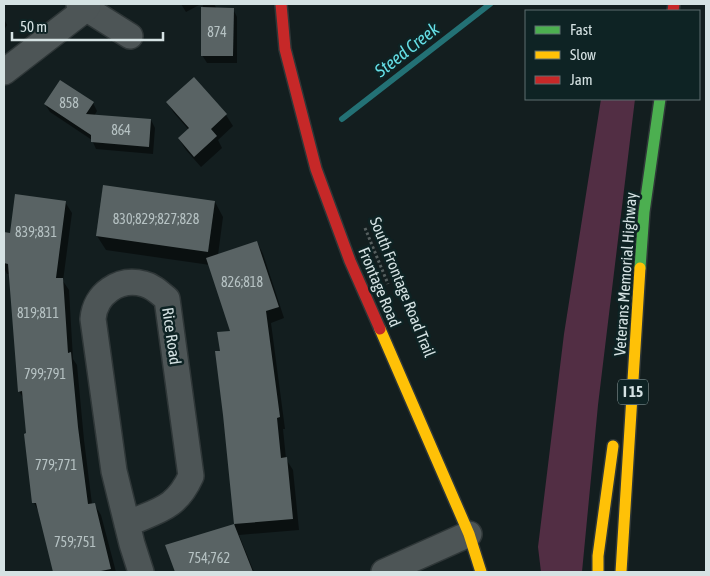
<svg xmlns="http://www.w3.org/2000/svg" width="710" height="576" viewBox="0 0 710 576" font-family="'Asap Condensed',sans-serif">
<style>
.green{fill:#522e44}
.shadow{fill:#0007}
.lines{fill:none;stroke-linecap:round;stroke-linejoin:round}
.stream{stroke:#237175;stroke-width:6}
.building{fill:#596364}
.street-casing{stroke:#2f3738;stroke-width:28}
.fast-casing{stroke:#2f3738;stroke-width:14}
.slow-casing{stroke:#2f3738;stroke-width:14}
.jam-casing{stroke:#2f3738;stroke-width:14}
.path{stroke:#565f5f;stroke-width:3;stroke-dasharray:2.5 2.5;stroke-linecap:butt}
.street{stroke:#4d5556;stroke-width:25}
.fast{stroke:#4caf50;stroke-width:11}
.slow{stroke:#ffc107;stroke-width:11}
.jam{stroke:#c62828;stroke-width:11}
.labels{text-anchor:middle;stroke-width:5;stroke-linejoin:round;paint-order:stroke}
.number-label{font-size:14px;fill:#b6c2c3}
.shield{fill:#0e2324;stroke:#99a9aa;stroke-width:1}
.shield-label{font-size:15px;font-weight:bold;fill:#d5e2e3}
.street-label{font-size:16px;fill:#d5e2e3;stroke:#0e2324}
.water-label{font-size:18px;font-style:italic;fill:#65dee5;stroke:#0e2324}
</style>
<rect width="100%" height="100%" fill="#131e1f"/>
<path class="green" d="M 601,99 L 635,99 L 598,405 L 582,572 L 541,572 L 538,547 L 564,334 Z"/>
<g class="shadow">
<path d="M 181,4 L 201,4 L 186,12 Z"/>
<path d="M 203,4 L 214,4 L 217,9 L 233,9 L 237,17 L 237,63 L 207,63 L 202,55 Z"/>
<path d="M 4,19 L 7,25 L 4,30 Z"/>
<path d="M 194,79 L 226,115 L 233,126 L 218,140 L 222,148 L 201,167 L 186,150 L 179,139 L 189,130 L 174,113 L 167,102 Z"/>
<path d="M 93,103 L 97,111 L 94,116 L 151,120 L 155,128 L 153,154 L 96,149 L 92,140 L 50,112 L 45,104 Z"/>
<path d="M 65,202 L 72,213 L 63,281 L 69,290 L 73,359 L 77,365 L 84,440 L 92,504 L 94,504 L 101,515 L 116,572 L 54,572 L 40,514 L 34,503 L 25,401 L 19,391 L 10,274 L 7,274 L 4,268 L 4,241 L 5,233 L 11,234 Z"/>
<path d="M 215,202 L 223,217 L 218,255 L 257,242 L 263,254 L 284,318 L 271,323 L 285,429 L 283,429 L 286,459 L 293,470 L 299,530 L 239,535 L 254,572 L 176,572 L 167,546 L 235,525 L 224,415 L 221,352 L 231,332 L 210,265 L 106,250 L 97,236 Z"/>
</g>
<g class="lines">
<path class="stream" d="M 342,119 L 490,4"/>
</g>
<g class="building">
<path d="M 201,7 L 234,8 L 233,56 L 201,56 Z"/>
<path d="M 194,77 L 227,114 L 211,129 L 217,136 L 194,157 L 178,138 L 189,128 L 166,102 Z"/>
<path d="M 60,80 L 94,102 L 86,114 L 151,119 L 149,147 L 91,142 L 91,135 L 44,104 Z"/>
<path d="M 103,185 L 215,201 L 208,252 L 96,236 Z"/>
<path d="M 15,194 L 66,201 L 56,278 L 63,278 L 68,353 L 71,352 L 78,427 L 88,504 L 95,503 L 111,569 L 96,572 L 53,572 L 36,503 L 32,503 L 24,434 L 26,433 L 22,391 L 18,392 L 8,264 L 4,263 L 4,232 L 10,233 Z"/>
<path d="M 257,241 L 279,307 L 266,311 L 280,417 L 277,418 L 281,458 L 287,457 L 293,519 L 234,524 L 253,572 L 175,572 L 165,545 L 234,524 L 223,415 L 215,351 L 220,351 L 217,332 L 230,331 L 206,258 Z"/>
</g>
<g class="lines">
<defs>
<g id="street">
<path d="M 79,4 L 130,36"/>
<path d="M 4,72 L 87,8 L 88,4"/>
<path d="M 127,524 C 158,510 176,509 191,476 L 167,299 C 160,293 153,286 144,284 C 119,277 95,294 93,319 L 114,471 L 132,544 L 141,572"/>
<path d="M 384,572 L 469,534"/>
</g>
<path id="fast" d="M 640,268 L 644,212 L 660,99"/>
<g id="slow">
<path d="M 380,329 L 469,534 L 481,572"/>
<path d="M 598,572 L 598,556 L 613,446"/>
<path d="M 621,572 L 640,268"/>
</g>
<g id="jam">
<path d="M 281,4 L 285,49 L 316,169 L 350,261 L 380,329"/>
<path d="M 673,11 L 674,4"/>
</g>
</defs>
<use href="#street" class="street-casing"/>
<use href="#fast" class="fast-casing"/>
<use href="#slow" class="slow-casing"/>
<use href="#jam" class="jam-casing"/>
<path class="path" d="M 365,228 L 388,284"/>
<use href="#street" class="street"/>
<use href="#fast" class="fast"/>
<use href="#slow" class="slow"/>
<use href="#jam" class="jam"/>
</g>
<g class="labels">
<g class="number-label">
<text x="217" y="37">874</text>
<text x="69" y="108">858</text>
<text x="121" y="135">864</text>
<text x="156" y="224">830;829;827;828</text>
<text x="36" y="237">839;831</text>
<text x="242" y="287">826;818</text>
<text x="38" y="318">819;811</text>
<text x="45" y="379">799;791</text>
<text x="56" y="470">779;771</text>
<text x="75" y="547">759;751</text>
<text x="209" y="563">754;762</text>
</g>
<rect class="shield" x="618" y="379.5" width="30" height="25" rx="4"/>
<g class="shield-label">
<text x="633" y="397">I 15</text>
</g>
<g class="street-label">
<text transform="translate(625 274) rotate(-86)" y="6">Veterans Memorial Highway</text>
<text transform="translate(380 287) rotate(67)" y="6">Frontage Road</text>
<text transform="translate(403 287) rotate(68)" y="6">South Frontage Road Trail</text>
<text transform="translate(172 336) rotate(82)" y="6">Rice Road</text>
</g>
<g class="water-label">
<text transform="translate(407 50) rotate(-38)" y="6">Steed Creek</text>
</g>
</g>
<rect width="710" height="576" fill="none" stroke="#d5e2e3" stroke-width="10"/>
<rect x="525" y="10" width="175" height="90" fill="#0e2324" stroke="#5e6f70"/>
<rect x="535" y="26" width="25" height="8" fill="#4caf50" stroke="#5e6f70"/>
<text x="570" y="35" font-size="15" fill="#d5e2e3">Fast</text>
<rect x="535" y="51" width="25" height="8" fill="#ffc107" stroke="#5e6f70"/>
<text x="570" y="60" font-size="15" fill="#d5e2e3">Slow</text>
<rect x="535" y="76" width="25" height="8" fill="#c62828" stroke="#5e6f70"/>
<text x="570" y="85" font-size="15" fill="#d5e2e3">Jam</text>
<path d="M12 32v8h151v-8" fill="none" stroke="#d5e2e3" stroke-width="2.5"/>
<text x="20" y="32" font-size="15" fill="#d5e2e3" stroke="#0e2324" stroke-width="4" paint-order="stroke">50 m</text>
</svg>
